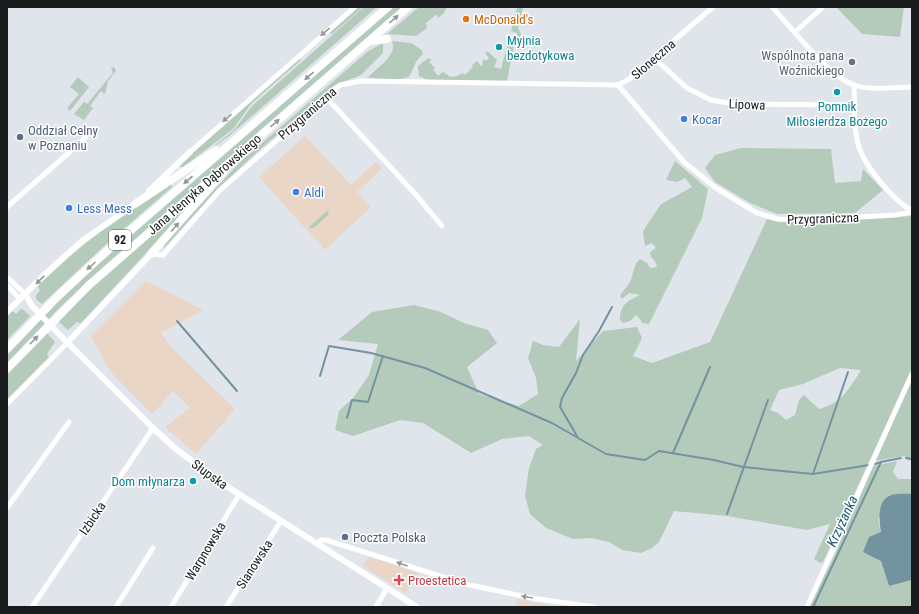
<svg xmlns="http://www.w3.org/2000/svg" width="919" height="614" viewBox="0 0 919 614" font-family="'Roboto Condensed',sans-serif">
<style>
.commercial{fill:#e9d6c6}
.green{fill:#b4cbbb;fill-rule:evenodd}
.water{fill:#7393a1}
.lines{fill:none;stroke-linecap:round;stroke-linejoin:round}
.stream{stroke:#7393a1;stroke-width:2}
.minor{stroke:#fff;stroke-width:5}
.tertiary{stroke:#fff;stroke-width:6}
.primary{stroke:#fff;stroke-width:8}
.oneway{fill:#979899}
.food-dot{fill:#e8710a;stroke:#fff;stroke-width:1.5}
.culture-dot{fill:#0f9aa8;stroke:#fff;stroke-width:1.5}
.worship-dot{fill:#6b7280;stroke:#fff;stroke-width:1.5}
.shop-dot{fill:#3f7fe0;stroke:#fff;stroke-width:1.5}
.service-dot{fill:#5c6f8a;stroke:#fff;stroke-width:1.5}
.health-dot{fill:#e0444e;stroke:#fff;stroke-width:1.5}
.labels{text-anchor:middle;stroke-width:3;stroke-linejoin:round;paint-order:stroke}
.shield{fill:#fff;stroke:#5d5f60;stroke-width:1}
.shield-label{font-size:12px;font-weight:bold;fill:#181a1c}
.food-label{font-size:13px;fill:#c56008;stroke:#fff;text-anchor:start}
.culture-label{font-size:13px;fill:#0d838f;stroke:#fff;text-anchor:start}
.worship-label{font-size:13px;fill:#5b616d;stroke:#fff;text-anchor:end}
.street-label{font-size:13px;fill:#181a1c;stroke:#fff}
.shop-label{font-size:13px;fill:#366cbe;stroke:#fff;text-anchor:start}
.service-label{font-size:13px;fill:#4e5e75;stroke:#fff;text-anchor:start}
.health-label{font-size:13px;fill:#be3a42;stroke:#fff;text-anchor:start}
.water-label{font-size:14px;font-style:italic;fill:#1d5c73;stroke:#fff}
</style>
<rect width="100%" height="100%" fill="#e0e4eb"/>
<g class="commercial">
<path d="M 305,136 L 351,185 L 376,162 L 382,168 L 357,192 L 371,207 L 325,250 L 259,177 Z"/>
<path d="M 146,281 L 203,310 L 161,333 L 170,346 L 235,409 L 196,454 L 165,427 L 190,408 L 173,391 L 152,414 L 110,371 L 91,336 Z"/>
<path d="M 369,556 L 418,573 L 406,593 L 363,566 Z"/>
<path d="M 518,599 L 552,606 L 554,607 L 515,607 Z"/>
</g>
<g class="green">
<path d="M 358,7 L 363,7 L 332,34 L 329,32 Z"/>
<path d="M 364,7 L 377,7 L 229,136 L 203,155 L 234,130 L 252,106 Z"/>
<path d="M 394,7 L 402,7 L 108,263 L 58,309 L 7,363 L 7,355 L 54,306 L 95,267 Z"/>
<path d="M 419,7 L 447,7 L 444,13 L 438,18 L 437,14 L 426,23 L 427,28 L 416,36 L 387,34 Z"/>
<path d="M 514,7 L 523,7 L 518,28 L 521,34 L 520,39 L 514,45 L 507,81 L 427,80 L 419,76 L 418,66 L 428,58 L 432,60 L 429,62 L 435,68 L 433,70 L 438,76 L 443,72 L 451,77 L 457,76 L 462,73 L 465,75 L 473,67 L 472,65 L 477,61 L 481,66 L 483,64 L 482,61 L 484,59 L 486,61 L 489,58 L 485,53 L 487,51 L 497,60 L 494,67 L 501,69 L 509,39 L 515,40 L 517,33 L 511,31 L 517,8 Z"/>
<path d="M 836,7 L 904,7 L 900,37 L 862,34 Z"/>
<path d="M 392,41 L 411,43 L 422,50 L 423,54 C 413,63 416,65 410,75 C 407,82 376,78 368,78 C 375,68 398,57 392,41 Z"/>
<path d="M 383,43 L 383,53 L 361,75 L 333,86 L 255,154 L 218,189 L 164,248 L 165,243 L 239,163 L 367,52 Z"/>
<path d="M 299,58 L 301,60 L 251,104 L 233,129 L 183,167 L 179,166 L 194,150 Z"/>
<path d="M 114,67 L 116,71 L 108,81 L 105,94 L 101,91 L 90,106 L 93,108 L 84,120 L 74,114 L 84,102 L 87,104 L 113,73 L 111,68 Z"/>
<path d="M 78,77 L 89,87 L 70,111 L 67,108 L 79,94 L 70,87 Z"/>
<path d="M 741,148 L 831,149 L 835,183 L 861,181 L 863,169 L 883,190 L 855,213 L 777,214 L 750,203 L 715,182 L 705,168 L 715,155 Z"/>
<path d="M 675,161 L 708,189 L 702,218 L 649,324 L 643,323 L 636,315 L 630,321 L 623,323 L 620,320 C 620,305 628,300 640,295 L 629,293 L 622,299 L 620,296 C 623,291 629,284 631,280 C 634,272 633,266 640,259 L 647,263 L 650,268 L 657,267 L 655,261 L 651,257 L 650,252 L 656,248 L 652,243 L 645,246 L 643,231 L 661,204 L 692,187 L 685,178 L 677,182 L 666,180 Z"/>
<path d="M 211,183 L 81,323 L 77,322 L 68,330 L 58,321 L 84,295 Z"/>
<path d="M 171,184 L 172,187 L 103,247 L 42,304 L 36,299 L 36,295 L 40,290 L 38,287 L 39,285 L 69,257 L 106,227 Z"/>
<path d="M 330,208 L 327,212 L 329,214 L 314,228 L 310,228 L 309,227 Z"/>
<path d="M 912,216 L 912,368 L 823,562 L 820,563 L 814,559 L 830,524 L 807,530 L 727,516 L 674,511 L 659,542 L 652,548 L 641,553 L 622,550 L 609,542 L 591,538 L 573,539 L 546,528 L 530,514 L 525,496 L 529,468 L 536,449 L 543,445 L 529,436 L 502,439 L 471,453 L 423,423 L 400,420 L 353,436 L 335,430 L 339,411 L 353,398 L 369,375 L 378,344 L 338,340 L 372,312 L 414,305 L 441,312 L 464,323 L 488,330 L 497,343 L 467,367 L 479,394 L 519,406 L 538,394 L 536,378 L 528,358 L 533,341 L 543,345 L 559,347 L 580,319 L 576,361 L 603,331 L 637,327 L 642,338 L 633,356 L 652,363 L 710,342 L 767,219 L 778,222 L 814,222 ZM 840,368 L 861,370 C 849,389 842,403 819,409 L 804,395 L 799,400 L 795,415 L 786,420 L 778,413 L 770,410 L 779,390 L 803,384 Z"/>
<path d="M 21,309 L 25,311 L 30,316 L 7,340 L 7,316 L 13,311 L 16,314 Z"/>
<path d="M 46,332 L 55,342 L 47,354 L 49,357 L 7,399 L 7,374 Z"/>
<path d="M 912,380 L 912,461 L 908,460 L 905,456 L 875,461 Z"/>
<path d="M 897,461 L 893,472 L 898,479 L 912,479 L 912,494 L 890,495 L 878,520 L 881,532 L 881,561 L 889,586 L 912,580 L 912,607 L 809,607 L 836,552 L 873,466 Z"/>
</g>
<path class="water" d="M 912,494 L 912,580 L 889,586 L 881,561 L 863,552 L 869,537 L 881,532 C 879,521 877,502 889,496 C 895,493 906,494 912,494 Z"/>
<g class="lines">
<g class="stream">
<path d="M 177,321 L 237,391"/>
<path d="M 320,376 L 329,346 L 371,353 L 425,368 L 552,423 L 606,454 L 645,460 L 659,451 L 714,460 L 743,467 L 813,474 L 869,465"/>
<path d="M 347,418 L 352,400 L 368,402 L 383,356"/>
<path d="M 577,436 L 560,407 L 562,398 L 576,373 L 583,355 L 599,331 L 612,307"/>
<path d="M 673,453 L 710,367"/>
<path d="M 906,458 L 912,459"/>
<path d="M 875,464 L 881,462"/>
<path d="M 813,474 L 848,372"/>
<path d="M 727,514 L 768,400"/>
<path d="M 813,607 L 881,462 L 901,458"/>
</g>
<g class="minor">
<path d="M 772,7 C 792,28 828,76 854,85 C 871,91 894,87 912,87"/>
<path d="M 795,32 L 823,7"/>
<path d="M 654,58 L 687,88 L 711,100 L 735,104 L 855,105"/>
<path d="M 618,85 L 684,162 L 716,188 L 757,213 L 778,219 L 810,220 L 895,215 L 912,212"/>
<path d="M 854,85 C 855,104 853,126 858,144 C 864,166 893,200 912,211"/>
<path d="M 325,96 L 417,196 L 442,226"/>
<path d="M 190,152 L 355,7"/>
<path d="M 7,207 L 81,142 L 86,137 L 82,131"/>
<path d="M 151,254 L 163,255 L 220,190 L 340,85 L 361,81 L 618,85 L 628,80 L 713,7"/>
<path d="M 7,277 L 25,294"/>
<path d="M 7,285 L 20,299"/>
<path d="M 7,404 L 68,342"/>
<path d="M 7,508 L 69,422"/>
<path d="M 317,544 L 321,540 L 326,540 L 465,584 L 532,598 L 594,607"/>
<path d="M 32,607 L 153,428"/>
<path d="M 116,607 L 153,548"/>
<path d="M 171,607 L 239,495"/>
<path d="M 226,607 L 281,521"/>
<path d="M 376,607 L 387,588"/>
<path d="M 807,607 L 912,374"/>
</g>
<g class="tertiary">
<path d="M 149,191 L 190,152"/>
<path d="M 25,294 L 32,306 L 59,334 L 153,428 L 177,450 L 231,489 L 417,607"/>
<path d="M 7,312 L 43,276 L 82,241 L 138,202"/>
<path d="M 68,342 L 151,254"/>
</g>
<g class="primary">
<path d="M 370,41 L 387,39"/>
<path d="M 135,204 L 216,150"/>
<path d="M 151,254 L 224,171"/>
<path d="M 7,349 L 59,295 L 109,249 L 388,7"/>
<path d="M 7,369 L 89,285 L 408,7"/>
</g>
</g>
<defs><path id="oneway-solid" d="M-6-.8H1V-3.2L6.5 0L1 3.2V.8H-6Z"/></defs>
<g class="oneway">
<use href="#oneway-solid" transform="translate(394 19) rotate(-41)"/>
<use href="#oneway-solid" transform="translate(325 32) rotate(139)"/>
<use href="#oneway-solid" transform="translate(309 76) rotate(139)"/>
<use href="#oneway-solid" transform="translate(227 118) rotate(139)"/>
<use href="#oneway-solid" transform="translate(275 123) rotate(-41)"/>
<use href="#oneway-solid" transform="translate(188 180) rotate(139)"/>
<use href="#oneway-solid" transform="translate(175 227) rotate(-48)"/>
<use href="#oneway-solid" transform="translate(91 266) rotate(138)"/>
<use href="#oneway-solid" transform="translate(40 280) rotate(136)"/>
<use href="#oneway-solid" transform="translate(34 340) rotate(-46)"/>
<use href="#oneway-solid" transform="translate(402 564) rotate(-161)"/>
<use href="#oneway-solid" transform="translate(527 597) rotate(-170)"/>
</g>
<circle class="food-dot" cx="466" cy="19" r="4"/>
<g class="culture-dot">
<circle cx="499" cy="47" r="4"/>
<circle cx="837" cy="92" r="4"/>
<circle cx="193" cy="481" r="4"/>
</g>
<circle class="worship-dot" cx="852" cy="62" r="4"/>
<g class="shop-dot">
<circle cx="684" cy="119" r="4"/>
<circle cx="296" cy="192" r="4"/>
<circle cx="69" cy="208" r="4"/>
</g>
<g class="service-dot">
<circle cx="20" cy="137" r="4"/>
<circle cx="345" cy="537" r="4"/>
</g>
<path class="health-dot" d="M397 574h4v4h4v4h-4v4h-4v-4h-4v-4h4z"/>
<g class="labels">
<rect class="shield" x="109" y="230" width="22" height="20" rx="3"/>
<g class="shield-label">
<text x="120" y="244">92</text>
</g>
<g class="food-label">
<text x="474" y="24">McDonald's</text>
</g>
<g class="culture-label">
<text x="507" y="45">Myjnia<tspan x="507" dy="15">bezdotykowa</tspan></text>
<text x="837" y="111" text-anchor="middle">Pomnik<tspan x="837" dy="15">Miłosierdza Bożego</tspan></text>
<text x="185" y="486" text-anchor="end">Dom młynarza</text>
</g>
<g class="worship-label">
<text x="844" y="60">Wspólnota pana<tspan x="844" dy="15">Woźnickiego</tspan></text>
</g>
<g class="street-label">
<text transform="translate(653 59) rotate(-41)" y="5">Słoneczna</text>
<text transform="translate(747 104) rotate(2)" y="5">Lipowa</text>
<text transform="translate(307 113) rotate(-41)" y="5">Przygraniczna</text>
<text transform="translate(204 184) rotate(-41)" y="5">Jana Henryka Dąbrowskiego</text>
<text transform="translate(823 218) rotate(-2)" y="5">Przygraniczna</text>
<text transform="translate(210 474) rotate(36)" y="5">Słupska</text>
<text transform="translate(92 518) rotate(-56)" y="5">Izbicka</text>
<text transform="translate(205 551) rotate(-59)" y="5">Warpnowska</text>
<text transform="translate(254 564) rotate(-57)" y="5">Sianowska</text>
</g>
<g class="shop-label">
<text x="692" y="124">Kocar</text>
<text x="304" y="197">Aldi</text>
<text x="77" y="213">Less Mess</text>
</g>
<g class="service-label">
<text x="28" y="135">Oddział Celny<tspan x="28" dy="15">w Poznaniu</tspan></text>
<text x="353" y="542">Poczta Polska</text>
</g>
<g class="health-label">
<text x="408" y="585">Proestetica</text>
</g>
<g class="water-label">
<text transform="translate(842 521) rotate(-65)" y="5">Krzyżanka</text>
</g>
</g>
<rect width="919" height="614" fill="none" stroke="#181a1c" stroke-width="16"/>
</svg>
